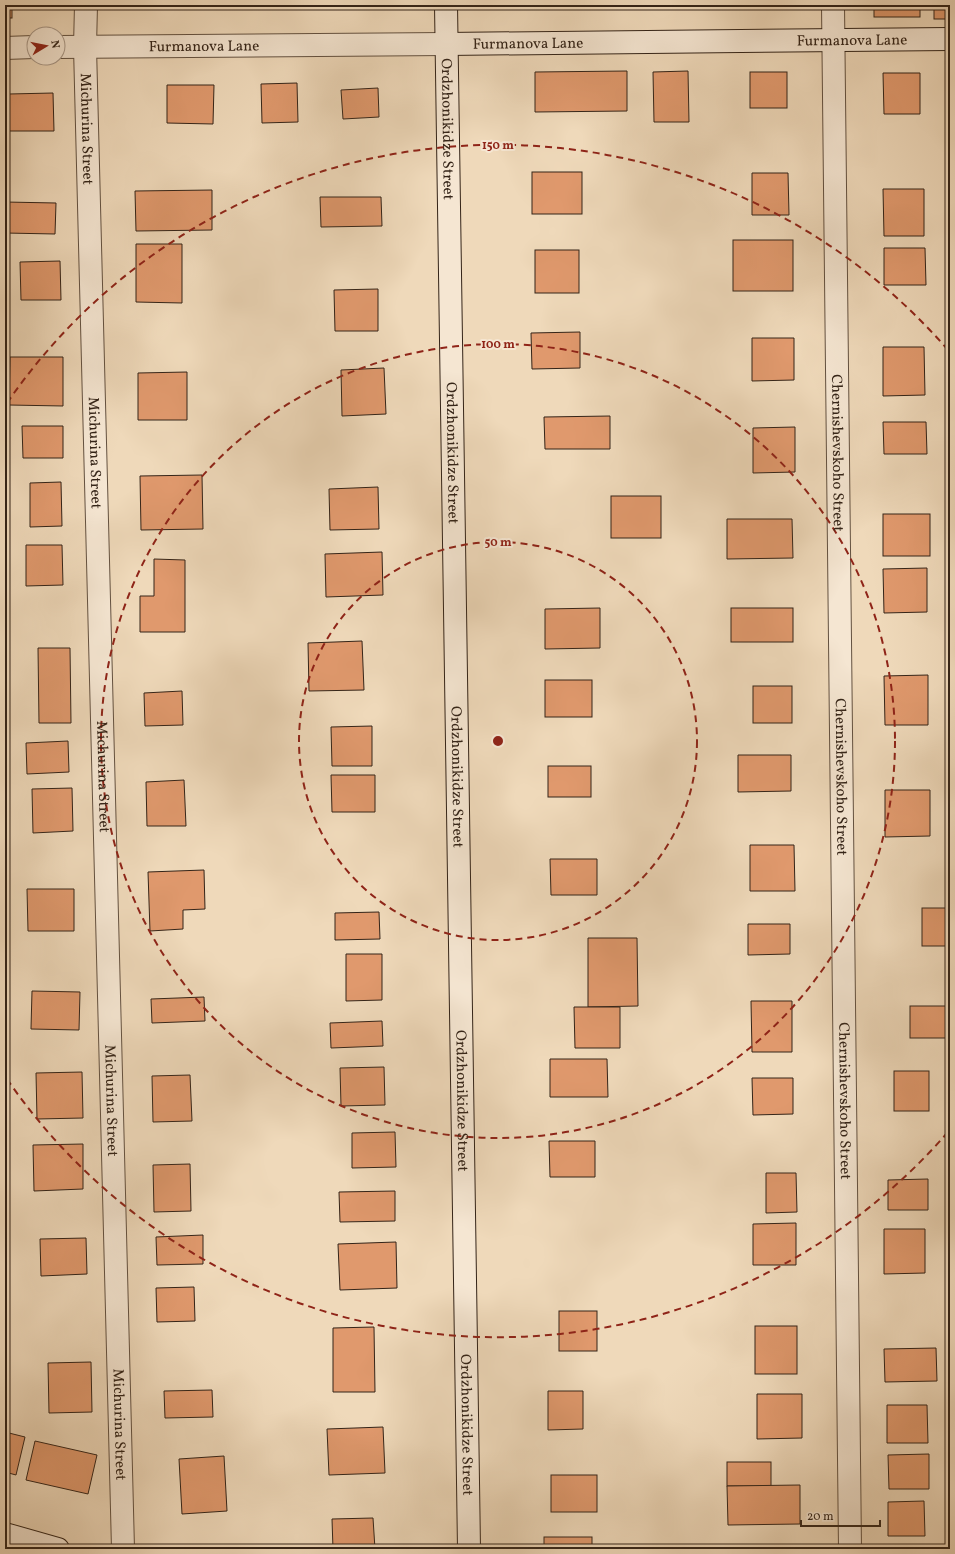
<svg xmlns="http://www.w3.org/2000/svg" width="955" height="1554" viewBox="0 0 955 1554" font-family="Vollkorn,serif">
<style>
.building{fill:#e0996d;stroke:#342418}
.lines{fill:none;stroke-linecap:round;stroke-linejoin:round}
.street-casing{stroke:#635140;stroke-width:24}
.secondary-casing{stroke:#342418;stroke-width:24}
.street{stroke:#f5e6d2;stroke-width:22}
.secondary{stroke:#f5e6d2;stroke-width:22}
.ring{fill:none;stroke:#8f2418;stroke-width:2;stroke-dasharray:7 5}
.labels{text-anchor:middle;stroke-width:4;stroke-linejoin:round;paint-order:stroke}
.street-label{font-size:15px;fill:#342418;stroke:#f5e6d2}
.centre{fill:#8f2418;stroke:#f5e6d2;stroke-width:2}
.ring-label{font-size:12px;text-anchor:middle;font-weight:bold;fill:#8f2418;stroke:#f5e6d2;stroke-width:4;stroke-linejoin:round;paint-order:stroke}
</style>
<rect width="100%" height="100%" fill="#efd9ba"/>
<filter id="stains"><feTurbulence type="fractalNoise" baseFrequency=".005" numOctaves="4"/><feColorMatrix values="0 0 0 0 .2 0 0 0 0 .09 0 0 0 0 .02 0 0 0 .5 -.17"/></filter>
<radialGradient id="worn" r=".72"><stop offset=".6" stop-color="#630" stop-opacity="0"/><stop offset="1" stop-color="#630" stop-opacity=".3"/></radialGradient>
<g class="building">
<rect x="5" y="5" width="7" height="13"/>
<rect x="117" y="5" width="34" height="3"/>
<path d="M 231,5 L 257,5 L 257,7 L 231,8 Z"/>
<rect x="340" y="5" width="30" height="4"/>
<rect x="874" y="5" width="46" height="12"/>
<rect x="934" y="5" width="16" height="14"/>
<path d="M 627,71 L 627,111 L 535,112 L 535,72 Z"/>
<path d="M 688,71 L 689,122 L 654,122 L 653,72 Z"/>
<rect x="750" y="72" width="37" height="36"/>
<path d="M 883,73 L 920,73 L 920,114 L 884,114 Z"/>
<path d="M 297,83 L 298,122 L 262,123 L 261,84 Z"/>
<path d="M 167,85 L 214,85 L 213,124 L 167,123 Z"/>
<path d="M 378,88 L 379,117 L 343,119 L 341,90 Z"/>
<path d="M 53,93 L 54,131 L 9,131 L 9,94 Z"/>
<rect x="532" y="172" width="50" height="42"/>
<path d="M 752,173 L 788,173 L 789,215 L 752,215 Z"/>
<path d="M 883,189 L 924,189 L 924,236 L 884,236 Z"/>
<path d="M 212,190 L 212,230 L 136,231 L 135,191 Z"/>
<path d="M 320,197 L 381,197 L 382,226 L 321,227 Z"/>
<path d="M 5,202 L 56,203 L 55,234 L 5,233 Z"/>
<rect x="733" y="240" width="60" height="51"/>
<path d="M 136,244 L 182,244 L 182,303 L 136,302 Z"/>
<path d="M 884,248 L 925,248 L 926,285 L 884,285 Z"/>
<rect x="535" y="250" width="44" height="43"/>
<path d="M 60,261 L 61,300 L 21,300 L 20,262 Z"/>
<path d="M 378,289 L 378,331 L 335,331 L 334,290 Z"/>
<path d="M 580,332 L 580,368 L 532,369 L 531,333 Z"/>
<path d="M 752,338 L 794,338 L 794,380 L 752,381 Z"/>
<path d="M 883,347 L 924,347 L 925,395 L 883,396 Z"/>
<path d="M 10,357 L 63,357 L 63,406 L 9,405 Z"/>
<path d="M 384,368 L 386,414 L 342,416 L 341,370 Z"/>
<path d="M 187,372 L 187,420 L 138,420 L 138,373 Z"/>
<path d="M 610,416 L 610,449 L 545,449 L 544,417 Z"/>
<path d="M 883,422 L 926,422 L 927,454 L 884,454 Z"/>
<path d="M 22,426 L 63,426 L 63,458 L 23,458 Z"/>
<path d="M 795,427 L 795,472 L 753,473 L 753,428 Z"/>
<path d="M 202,475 L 203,529 L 141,530 L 140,476 Z"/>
<path d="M 61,482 L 62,526 L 30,527 L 30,483 Z"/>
<path d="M 378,487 L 379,529 L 330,530 L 329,489 Z"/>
<rect x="611" y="496" width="50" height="42"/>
<rect x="883" y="514" width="47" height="42"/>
<path d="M 727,519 L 792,519 L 793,558 L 727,559 Z"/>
<path d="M 26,545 L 62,545 L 63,585 L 26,586 Z"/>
<path d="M 382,552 L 383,595 L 326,597 L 325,554 Z"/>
<path d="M 154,559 L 185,560 L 185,632 L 140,632 L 140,596 L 154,596 Z"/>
<path d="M 927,568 L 927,612 L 884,613 L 883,569 Z"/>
<path d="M 600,608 L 600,648 L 545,649 L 545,609 Z"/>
<rect x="731" y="608" width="62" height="34"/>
<path d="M 362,641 L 364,690 L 309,691 L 308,643 Z"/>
<path d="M 38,648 L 70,648 L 71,723 L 39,723 Z"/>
<path d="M 928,675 L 928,725 L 885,725 L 884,676 Z"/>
<rect x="545" y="680" width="47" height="37"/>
<rect x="753" y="686" width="39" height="37"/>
<path d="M 182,691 L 183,725 L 145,726 L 144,693 Z"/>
<path d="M 372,726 L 372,766 L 332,766 L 331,727 Z"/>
<path d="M 68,741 L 69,772 L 27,774 L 26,743 Z"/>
<path d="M 738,755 L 791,755 L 791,791 L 738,792 Z"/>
<rect x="548" y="766" width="43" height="31"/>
<path d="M 331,775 L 375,775 L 375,812 L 332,812 Z"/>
<path d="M 184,780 L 186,826 L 147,826 L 146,782 Z"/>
<path d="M 72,788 L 73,831 L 33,833 L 32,789 Z"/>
<path d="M 885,790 L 930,790 L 930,836 L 885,837 Z"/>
<path d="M 750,845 L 794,845 L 795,891 L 750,891 Z"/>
<path d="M 550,859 L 597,859 L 597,895 L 551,895 Z"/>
<path d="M 204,870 L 205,909 L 183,910 L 183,929 L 150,931 L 148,872 Z"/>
<path d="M 27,889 L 74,889 L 74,931 L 28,931 Z"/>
<rect x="922" y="908" width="28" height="38"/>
<path d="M 379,912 L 380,939 L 335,940 L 335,913 Z"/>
<path d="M 748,924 L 790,924 L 790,954 L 748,955 Z"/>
<path d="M 588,938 L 637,938 L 638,1006 L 588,1007 Z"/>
<path d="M 346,954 L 382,954 L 382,1000 L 346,1001 Z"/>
<path d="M 32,991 L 80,992 L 79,1030 L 31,1029 Z"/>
<path d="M 204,997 L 205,1021 L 152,1023 L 151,999 Z"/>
<path d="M 751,1001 L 792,1001 L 792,1052 L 752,1052 Z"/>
<rect x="910" y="1006" width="40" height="32"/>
<path d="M 574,1007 L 620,1007 L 620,1048 L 575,1048 Z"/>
<path d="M 382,1021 L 383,1046 L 331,1048 L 330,1023 Z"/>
<path d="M 550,1059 L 607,1059 L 608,1097 L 550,1097 Z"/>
<path d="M 384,1067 L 385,1105 L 341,1106 L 340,1068 Z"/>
<rect x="894" y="1071" width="35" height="40"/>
<path d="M 82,1072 L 83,1118 L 37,1119 L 36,1073 Z"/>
<path d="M 190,1075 L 192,1121 L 153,1122 L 152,1076 Z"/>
<path d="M 752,1078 L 793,1078 L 793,1114 L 753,1115 Z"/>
<path d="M 395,1132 L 396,1167 L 352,1168 L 352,1133 Z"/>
<path d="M 549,1141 L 595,1141 L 595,1177 L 550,1177 Z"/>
<path d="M 83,1144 L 83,1189 L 34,1191 L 33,1145 Z"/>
<path d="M 190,1164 L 191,1211 L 154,1212 L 153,1165 Z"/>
<path d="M 766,1173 L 796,1173 L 797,1212 L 766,1213 Z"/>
<path d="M 928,1179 L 928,1210 L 888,1210 L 888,1180 Z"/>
<path d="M 395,1191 L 395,1221 L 340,1222 L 339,1192 Z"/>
<path d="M 796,1223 L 796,1265 L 753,1265 L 753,1224 Z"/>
<path d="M 884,1229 L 925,1229 L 925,1273 L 884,1274 Z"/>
<path d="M 203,1235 L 203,1264 L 157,1265 L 156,1237 Z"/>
<path d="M 86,1238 L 87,1274 L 41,1276 L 40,1239 Z"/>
<path d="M 396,1242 L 397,1288 L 340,1290 L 338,1244 Z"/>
<path d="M 194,1287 L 195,1321 L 157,1322 L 156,1288 Z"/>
<rect x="559" y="1311" width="38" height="40"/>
<rect x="755" y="1326" width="42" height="48"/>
<path d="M 374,1327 L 375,1392 L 333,1392 L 333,1328 Z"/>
<path d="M 936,1348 L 937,1381 L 885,1382 L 884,1349 Z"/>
<path d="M 91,1362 L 92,1412 L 49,1413 L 48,1363 Z"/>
<path d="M 212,1390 L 213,1417 L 165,1418 L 164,1391 Z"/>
<path d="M 548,1391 L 583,1391 L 583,1429 L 548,1430 Z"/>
<path d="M 757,1394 L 802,1394 L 802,1438 L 757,1439 Z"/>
<path d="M 887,1405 L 927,1405 L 928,1443 L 887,1443 Z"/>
<path d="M 383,1427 L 385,1473 L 329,1475 L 327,1429 Z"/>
<path d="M 5,1432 L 25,1437 L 16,1475 L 5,1472 Z"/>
<path d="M 35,1441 L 97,1455 L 88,1494 L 26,1480 Z"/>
<path d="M 929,1454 L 929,1489 L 889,1489 L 888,1455 Z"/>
<path d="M 224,1456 L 227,1511 L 182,1514 L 179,1459 Z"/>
<rect x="727" y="1462" width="44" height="24"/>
<rect x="551" y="1475" width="46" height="37"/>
<path d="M 800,1485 L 800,1524 L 728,1525 L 727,1486 Z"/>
<path d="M 924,1501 L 925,1536 L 888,1536 L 888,1502 Z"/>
<path d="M 373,1518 L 375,1549 L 333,1549 L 332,1519 Z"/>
<rect x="544" y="1537" width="48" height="12"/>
</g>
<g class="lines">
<defs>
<g id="street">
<path id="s1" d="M 86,5 L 85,47 L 123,1549"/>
<path id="s2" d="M 833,5 L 850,1549"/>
<path id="s3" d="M 58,47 L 446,44"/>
<path d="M 5,48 L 34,47"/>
</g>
<g id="secondary">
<path id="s4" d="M 446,5 L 469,1549"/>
<path id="s5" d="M 446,44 L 950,39"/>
<path d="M 5,1534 L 58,1549"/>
</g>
</defs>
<use href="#street" class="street-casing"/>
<use href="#secondary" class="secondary-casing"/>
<use href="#street" class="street"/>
<use href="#secondary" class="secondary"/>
</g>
<g class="ring">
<circle cx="498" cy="741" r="199"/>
<circle cx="498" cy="741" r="397"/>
<path d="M948 1132A596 596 0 0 1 7 1079M7 403A596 596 0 0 1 948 350"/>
</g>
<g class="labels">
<g class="street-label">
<text dy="5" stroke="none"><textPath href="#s5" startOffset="406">Furmanova Lane</textPath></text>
<text dy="5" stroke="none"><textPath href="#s5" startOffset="82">Furmanova Lane</textPath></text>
<text dy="5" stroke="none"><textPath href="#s3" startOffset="146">Furmanova Lane</textPath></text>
<text dy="5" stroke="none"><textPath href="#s1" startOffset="124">Michurina Street</textPath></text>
<text dy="5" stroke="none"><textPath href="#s4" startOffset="124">Ordzhonikidze Street</textPath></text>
<text dy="5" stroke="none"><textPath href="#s1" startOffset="448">Michurina Street</textPath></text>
<text dy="5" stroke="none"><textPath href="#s4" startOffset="448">Ordzhonikidze Street</textPath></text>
<text dy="5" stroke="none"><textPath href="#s2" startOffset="448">Chernishevskoho Street</textPath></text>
<text dy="5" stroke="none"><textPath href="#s1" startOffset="772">Michurina Street</textPath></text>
<text dy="5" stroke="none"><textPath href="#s4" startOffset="772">Ordzhonikidze Street</textPath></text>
<text dy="5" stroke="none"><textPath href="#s2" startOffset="772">Chernishevskoho Street</textPath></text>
<text dy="5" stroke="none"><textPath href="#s1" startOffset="1096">Michurina Street</textPath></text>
<text dy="5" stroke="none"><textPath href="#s4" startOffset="1096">Ordzhonikidze Street</textPath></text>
<text dy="5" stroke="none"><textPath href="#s2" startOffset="1096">Chernishevskoho Street</textPath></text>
<text dy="5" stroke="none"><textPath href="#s1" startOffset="1420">Michurina Street</textPath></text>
<text dy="5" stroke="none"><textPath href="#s4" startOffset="1420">Ordzhonikidze Street</textPath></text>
</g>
</g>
<circle cx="498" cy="741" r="6" class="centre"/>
<g class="ring-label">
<text x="498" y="149">150 m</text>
<text x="498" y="348">100 m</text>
<text x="498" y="546">50 m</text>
</g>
<rect width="955" height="1554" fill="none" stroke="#efd9ba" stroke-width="20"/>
<rect x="6" y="6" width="943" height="1542" fill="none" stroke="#342418" stroke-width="2"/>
<rect x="10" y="10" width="935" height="1534" fill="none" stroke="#342418"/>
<g transform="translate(46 46) rotate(80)"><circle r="19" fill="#f5e6d2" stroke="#a89888"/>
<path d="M0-3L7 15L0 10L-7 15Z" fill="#8f2418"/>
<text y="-6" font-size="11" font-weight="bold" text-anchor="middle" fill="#342418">N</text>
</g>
<path d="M801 1520v6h79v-6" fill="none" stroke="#342418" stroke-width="2"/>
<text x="807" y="1520" font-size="12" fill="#342418" stroke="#f5e6d2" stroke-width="3" paint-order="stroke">20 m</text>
<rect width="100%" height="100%" filter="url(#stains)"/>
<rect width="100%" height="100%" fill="url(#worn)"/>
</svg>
